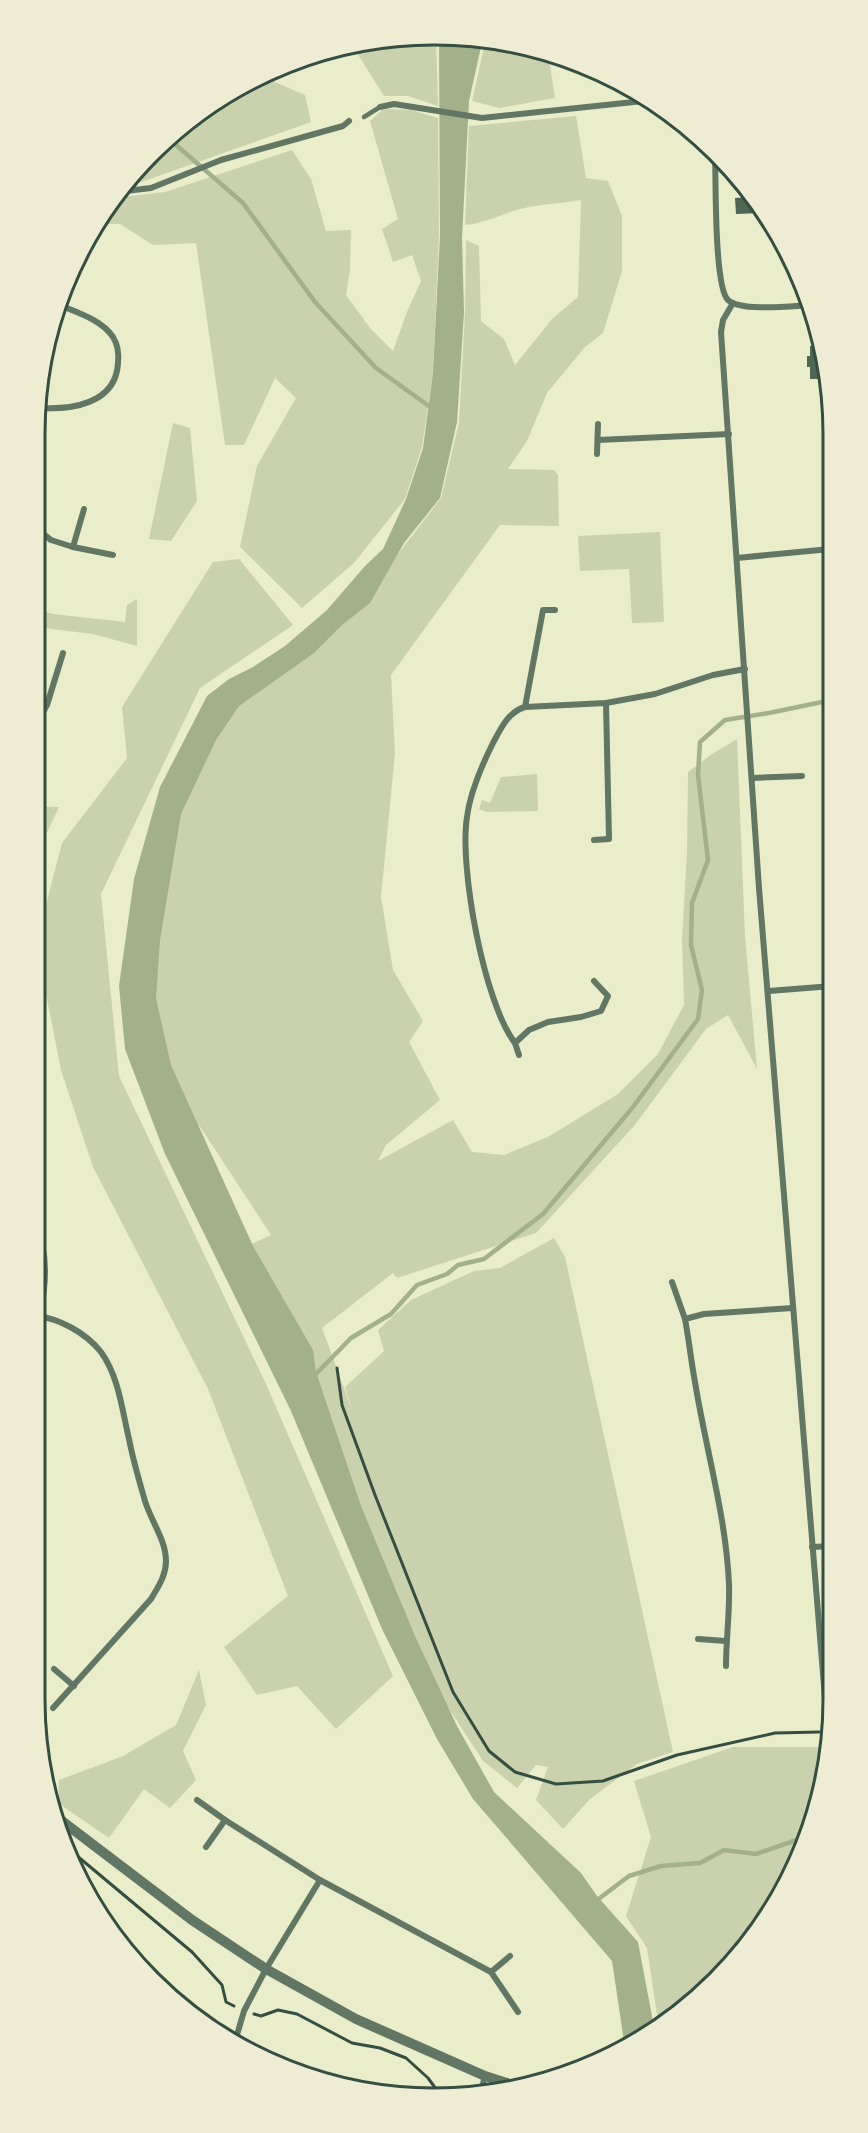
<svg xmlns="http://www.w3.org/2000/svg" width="868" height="2133" viewBox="0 0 868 2133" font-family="'Public Sans',sans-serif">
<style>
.green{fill:#cad2ad}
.water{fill:#a3b18a}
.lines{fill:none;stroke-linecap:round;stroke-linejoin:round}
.stream{stroke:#a3b18a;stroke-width:4.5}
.building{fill:#4f6655}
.path{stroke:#344e41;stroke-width:3}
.service{stroke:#617663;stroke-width:4.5}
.minor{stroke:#617663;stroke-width:6}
.tertiary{stroke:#617663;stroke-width:10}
.rim{fill:none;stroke:#344e41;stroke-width:3}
</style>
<rect width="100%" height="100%" fill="#e9edc9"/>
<g class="green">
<path d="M 408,35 L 436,36 L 438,106 L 408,96 L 384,96 L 352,45 Z"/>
<path d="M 486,38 L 548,52 L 555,98 L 499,108 L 472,101 Z"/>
<path d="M 259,75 L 305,95 L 311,122 L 136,184 L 123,185 C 154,142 212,98 259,75 Z"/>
<path d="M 389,109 L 411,110 L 438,118 L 439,235 L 433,373 L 422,447 L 405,499 L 354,563 L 302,608 L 240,547 L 257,466 L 296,398 L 275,378 L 244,445 L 225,445 L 196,243 L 153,245 L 120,224 L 95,224 L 114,198 L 165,192 L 292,150 L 311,179 L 326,231 L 351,230 L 350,270 L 346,295 L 370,328 L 393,351 L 407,312 L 421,281 L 412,255 L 393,262 L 382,229 L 398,219 L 370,121 L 382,110 Z"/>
<path d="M 576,116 L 586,178 L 608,181 L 622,216 L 622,271 L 603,333 L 585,347 L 547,393 L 527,441 L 508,469 L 554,470 L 558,475 L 559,526 L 500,525 L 391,675 L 395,753 L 381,897 L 393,970 L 423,1021 L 409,1042 L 440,1100 L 386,1145 L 378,1161 L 453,1120 L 472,1152 L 504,1155 L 548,1137 L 618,1094 L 658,1054 L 684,1005 L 682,940 L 687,851 L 688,772 L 712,754 L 737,739 L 745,936 L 757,1069 L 728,1015 L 706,1029 L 634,1126 L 536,1233 L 397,1278 L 393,1273 L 322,1328 L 354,1415 L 345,1387 L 384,1351 L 378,1330 L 411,1300 L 474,1271 L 500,1268 L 554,1238 L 565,1257 L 673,1752 L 637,1764 L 590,1799 L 563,1829 L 536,1800 L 548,1767 L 536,1765 L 517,1788 L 483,1761 L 422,1667 L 247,1246 L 271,1235 L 199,1125 L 189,1131 L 148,998 L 172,822 L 209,735 L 303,639 L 378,580 L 441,498 L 459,423 L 465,312 L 466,240 L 479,246 L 481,321 L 504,339 L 515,365 L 553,318 L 578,297 L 581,200 C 564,203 546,204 529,207 C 507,211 487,223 465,225 L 469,126 Z"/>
<path d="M 173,423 L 190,428 L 197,501 L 171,541 L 149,539 Z"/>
<path d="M 660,532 L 664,622 L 632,623 L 629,569 L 580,571 L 578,536 Z"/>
<path d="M 239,559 L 293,625 L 200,688 L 101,894 L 119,1076 L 266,1384 L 393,1676 L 336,1729 L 297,1686 L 257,1695 L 224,1647 L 288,1596 L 208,1389 L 93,1167 L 61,1070 L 36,943 L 62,843 L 127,758 L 122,707 L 213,562 Z"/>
<path d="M 137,599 L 137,646 L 93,634 L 35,627 L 35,609 L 53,614 L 125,622 L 127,605 Z"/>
<path d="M 537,774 L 538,811 L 487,812 L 479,809 L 482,800 L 490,803 L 501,777 Z"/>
<path d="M 35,806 L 59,807 L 42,843 L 35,842 Z"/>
<path d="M 35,1030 L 42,1030 L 44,1080 L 35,1080 Z"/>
<path d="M 35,1467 L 44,1582 L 35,1594 L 34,1594 Z"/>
<path d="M 199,1670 L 206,1705 L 183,1751 L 196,1780 L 170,1808 L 144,1789 L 109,1838 L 58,1803 L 59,1780 L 123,1756 L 176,1725 Z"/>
<path d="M 733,1747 L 821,1747 L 824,1759 L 812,1827 L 751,1942 L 659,2028 L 647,1948 L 626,1916 L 651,1837 L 634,1781 Z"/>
</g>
<path class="water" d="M 439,36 L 483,38 L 469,101 L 462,238 L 464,312 L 457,422 L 440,498 L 404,543 L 370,603 L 342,625 L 314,653 L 239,706 L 216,740 L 181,814 L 160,940 L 156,998 L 171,1065 L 253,1246 L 313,1350 L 316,1372 L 361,1506 L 415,1636 L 457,1726 L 494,1792 L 581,1873 L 597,1896 L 638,1942 L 655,2032 L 625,2048 L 612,1961 L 473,1799 L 437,1739 L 382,1629 L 291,1411 L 165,1154 L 125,1049 L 119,986 L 134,879 L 160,787 L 207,696 L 229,679 L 253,667 L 285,646 L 327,610 L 365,566 L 383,549 L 406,499 L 423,448 L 433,373 L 440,235 Z"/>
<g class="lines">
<g class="stream">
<path d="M 168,138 L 243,203 L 315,302 L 376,368 L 433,409"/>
<path d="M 314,1376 L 351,1338 L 391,1314 L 417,1285 L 447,1274 L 458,1265 L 484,1259 L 543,1214 L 633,1107 L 698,1019 L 702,990 L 691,945 L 692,903 L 708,860 L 698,775 L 700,742 L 725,720 L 769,713 L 822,702 L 831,704"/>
<path d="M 596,1901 L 629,1876 L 661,1866 L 700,1863 L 724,1850 L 756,1854 L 808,1836"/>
</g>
</g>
<g class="building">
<path d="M 749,197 L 749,202 L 754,202 L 761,213 L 736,214 L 735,198 Z"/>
<path d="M 820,345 L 828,379 L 810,379 L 810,367 L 807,367 L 807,356 L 810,356 L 810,346 Z"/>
</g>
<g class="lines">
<g class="path">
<path d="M 337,1368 L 342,1405 L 375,1495 L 453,1692 L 489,1751 L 515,1772 L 556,1784 L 603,1781 L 677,1755 L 775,1733 L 819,1732"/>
<path d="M 64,1845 L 192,1952 L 222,1985 L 226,2002 L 234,2006"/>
<path d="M 254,2014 L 261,2016 L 278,2010 L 297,2014 L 352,2043 L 380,2048 L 406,2058 L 428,2078 L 439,2093"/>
</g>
<path class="service" d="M 364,117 L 380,107"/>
<g class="minor">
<path d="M 380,107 L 394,104 L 482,118 L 653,100"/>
<path d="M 715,154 C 716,178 714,287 728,300 C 741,312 792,306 810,305"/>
<path d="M 118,192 L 151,188 L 221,160 L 343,126 L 349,121"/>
<path d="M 733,303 L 723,320 L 721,332 L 759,888 L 828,1735"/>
<path d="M 39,408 C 71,410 116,404 118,363 C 119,354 118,345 113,337 C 101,319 75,312 57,304"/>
<path d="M 598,440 L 729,434"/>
<path d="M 597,454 L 598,424"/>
<path d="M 34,527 L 51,540 L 73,547 L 84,509"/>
<path d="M 73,547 L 113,555"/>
<path d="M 737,558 L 830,549"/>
<path d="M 555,610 L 543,610 L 525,707 L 606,703 L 655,694 L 713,675 L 745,669"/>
<path d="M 525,707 C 508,712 501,728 493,743 C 482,765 470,793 467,817 C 459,867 484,1003 515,1043 L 529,1030 L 548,1022 L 581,1017 L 601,1011 L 608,996 L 594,981"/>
<path d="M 34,728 L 47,705 L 63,653"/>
<path d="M 752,778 L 802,776"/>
<path d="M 594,840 L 609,839 L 606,703"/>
<path d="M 769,991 L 832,986"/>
<path d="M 515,1043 L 519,1055"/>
<path d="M 34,1221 C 49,1251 47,1284 39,1316"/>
<path d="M 672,1282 L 685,1319"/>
<path d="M 34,1315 C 60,1319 85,1332 101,1352 C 119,1377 122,1410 129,1439 C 133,1460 139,1480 145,1501 C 151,1521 166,1540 166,1561 C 166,1576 158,1587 151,1599 L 53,1708"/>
<path d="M 812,1547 L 833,1546"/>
<path d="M 698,1639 L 726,1641"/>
<path d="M 726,1666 C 726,1639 730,1612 729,1584 C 726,1516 706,1450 695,1382 C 691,1361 689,1340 685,1319 L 704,1314 L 793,1308"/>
<path d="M 54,1669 L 74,1686"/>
<path d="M 197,1800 L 225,1820 L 320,1880"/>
<path d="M 206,1847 L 225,1820"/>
<path d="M 491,1972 L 510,1956"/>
<path d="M 234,2045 L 244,2011 L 266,1969 L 320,1880 L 491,1972 L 518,2012"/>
<path d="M 481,2092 L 485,2076"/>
</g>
<path class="tertiary" d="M 54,1815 L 192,1920 L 266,1969 L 356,2019 L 485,2076 L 522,2088"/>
</g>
<path d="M0 0H868V2133H0ZM434 45H434A389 389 0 0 1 823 434V1699A389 389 0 0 1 434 2088H434A389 389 0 0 1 45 1699V434A389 389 0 0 1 434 45Z" fill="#eeecd3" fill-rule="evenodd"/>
<path class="rim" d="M434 45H434A389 389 0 0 1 823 434V1699A389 389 0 0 1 434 2088H434A389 389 0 0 1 45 1699V434A389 389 0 0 1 434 45Z"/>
</svg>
